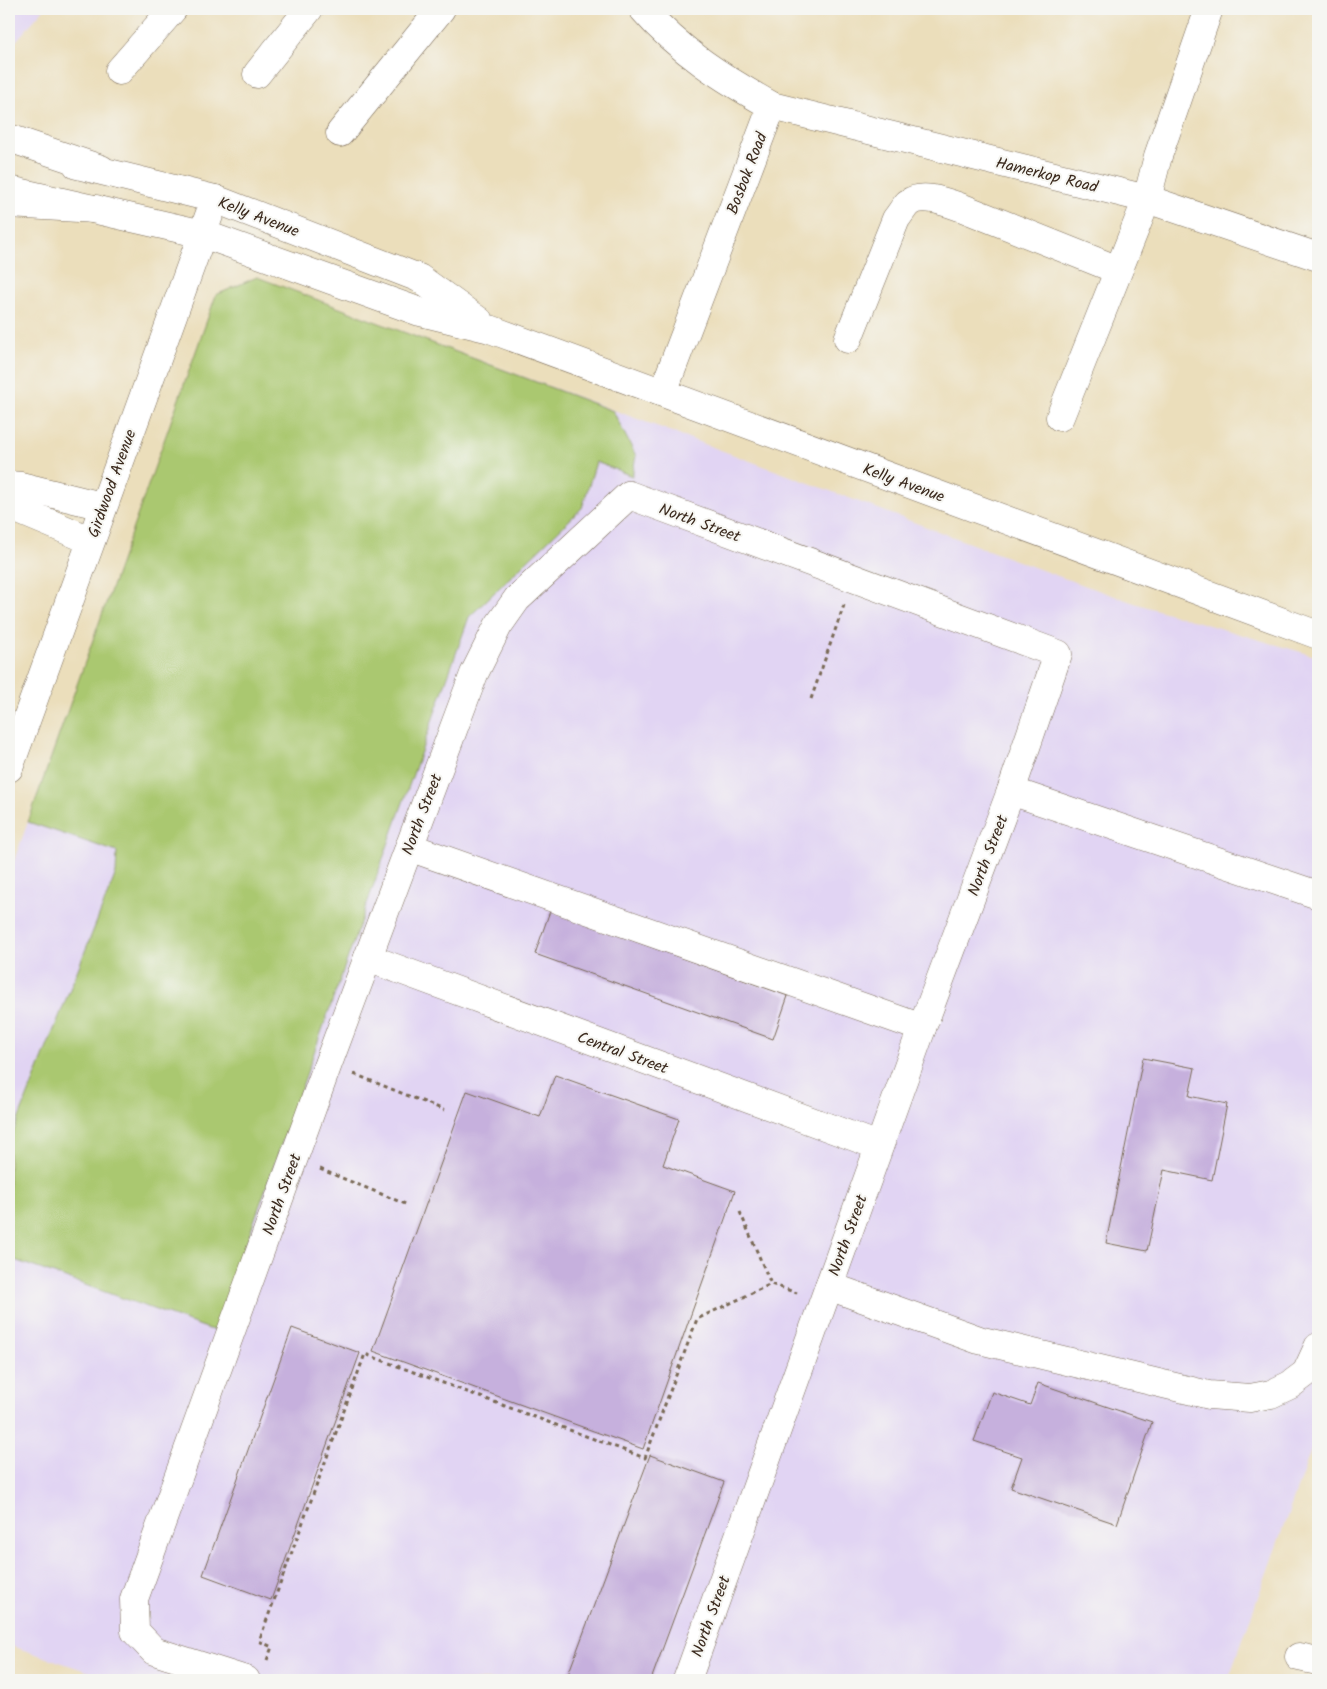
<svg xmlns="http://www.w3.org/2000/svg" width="1327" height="1689" viewBox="0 0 1327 1689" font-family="Kalam,sans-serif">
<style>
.built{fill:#e1d4f3}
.green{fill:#aac86f;stroke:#727946}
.building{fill:#c6b0dd}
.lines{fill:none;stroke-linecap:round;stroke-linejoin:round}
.minor-casing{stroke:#796955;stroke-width:29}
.major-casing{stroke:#796955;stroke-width:29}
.path{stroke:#796955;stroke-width:3;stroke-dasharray:4 4;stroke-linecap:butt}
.minor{stroke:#fff;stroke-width:28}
.major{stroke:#fff;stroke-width:28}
.labels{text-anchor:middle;stroke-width:4;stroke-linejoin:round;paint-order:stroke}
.street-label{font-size:16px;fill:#3b2a1e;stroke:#f6f6f2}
</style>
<rect width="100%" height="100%" fill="#f6f6f2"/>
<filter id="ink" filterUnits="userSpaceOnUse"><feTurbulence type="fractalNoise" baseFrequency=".02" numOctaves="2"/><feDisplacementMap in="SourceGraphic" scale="10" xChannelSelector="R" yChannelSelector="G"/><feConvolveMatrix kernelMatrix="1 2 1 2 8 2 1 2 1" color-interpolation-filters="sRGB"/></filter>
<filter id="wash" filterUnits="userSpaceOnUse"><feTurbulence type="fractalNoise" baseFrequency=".0096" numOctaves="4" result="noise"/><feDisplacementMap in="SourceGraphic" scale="20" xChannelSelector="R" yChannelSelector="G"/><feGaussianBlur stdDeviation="1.12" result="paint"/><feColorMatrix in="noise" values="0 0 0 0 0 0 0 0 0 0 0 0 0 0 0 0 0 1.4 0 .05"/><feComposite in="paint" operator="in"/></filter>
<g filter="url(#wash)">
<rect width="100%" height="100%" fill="#ebdebb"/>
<g class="built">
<path d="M 9,9 L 44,9 L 9,49 Z"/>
<path d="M 257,277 L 1055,575 L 1137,604 L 1318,657 L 1318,1431 L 1228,1680 L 113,1680 L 9,1645 L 9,875 L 216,295 Z"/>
</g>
<path class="green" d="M 257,277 L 613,411 L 636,456 L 632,476 L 596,462 L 582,508 L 469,617 L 215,1331 L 9,1258 L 9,1143 L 116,873 L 117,852 L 28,822 L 216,295 Z"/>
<g id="blocks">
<g class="building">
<path d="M 550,911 L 788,996 L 773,1039 L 535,954 Z"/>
<path d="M 1143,1058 L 1195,1068 L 1189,1096 L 1227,1104 L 1212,1180 L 1164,1170 L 1147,1251 L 1106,1243 Z"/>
<path d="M 555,1075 L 679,1119 L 663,1165 L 735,1191 L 643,1449 L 373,1351 L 467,1091 L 540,1117 Z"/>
<path d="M 292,1328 L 360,1353 L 271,1600 L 203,1575 Z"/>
<path d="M 1038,1383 L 1152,1422 L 1117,1524 L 1011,1488 L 1022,1457 L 974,1441 L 992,1392 L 1030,1405 Z"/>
<path d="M 650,1455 L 724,1482 L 651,1680 L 566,1680 Z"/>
</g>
</g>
</g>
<g filter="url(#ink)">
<use href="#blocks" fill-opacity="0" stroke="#796955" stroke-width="1"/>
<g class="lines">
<defs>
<g id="minor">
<path d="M 643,9 C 679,51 724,79 772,106 L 1147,199 L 1318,257"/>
<path d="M 119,71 L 173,9"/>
<path d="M 257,74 L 309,9"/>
<path d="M 340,133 L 441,9"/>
<path d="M 77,165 L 215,199 L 419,278 L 479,321"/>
<path d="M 9,190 L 203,234 L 420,312 L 490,329 L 1318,635"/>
<path d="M 848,339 L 896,219 C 900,214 904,207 908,203 C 923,192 948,203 963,208 L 1118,270"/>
<path d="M 663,392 L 772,106"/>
<path d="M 1060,417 L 1147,199 L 1158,156 L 1209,9"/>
<path d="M 9,485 L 21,486 L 102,506"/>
<path d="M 9,503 L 16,509 L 90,540"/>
<path d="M 9,768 L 215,199"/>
<path d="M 1011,791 L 1318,895"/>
<path d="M 409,847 L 922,1028"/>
<path d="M 368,958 L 879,1146"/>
<path d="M 829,1286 L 979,1340 L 1209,1395 L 1250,1398 L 1271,1394 L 1290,1385 L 1306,1373 L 1318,1347"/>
<path d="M 1299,1657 L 1318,1661"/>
<path d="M 246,1680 L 154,1651 L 135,1631 L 134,1599 L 328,1064 L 474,674 L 498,626 L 517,599 L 629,495 L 1058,654 L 1011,791 L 922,1028 L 687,1680"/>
</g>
<g id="major">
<path d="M 9,138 L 101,169"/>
<path d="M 9,204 L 96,209"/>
</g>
</defs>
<use href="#minor" class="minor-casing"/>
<use href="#major" class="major-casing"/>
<g class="path">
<path d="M 811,699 L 844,605"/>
<path d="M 354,1074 L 444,1110"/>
<path d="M 320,1169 L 408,1205"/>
<path d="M 740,1212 L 771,1284"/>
<path d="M 267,1660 L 272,1647 L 259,1641 L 365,1354 L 645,1458 L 697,1319 L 771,1284 L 797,1293"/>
</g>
<use href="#minor" class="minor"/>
<use href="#major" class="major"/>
</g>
</g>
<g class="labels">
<g class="street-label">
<text transform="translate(746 173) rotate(-69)" y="6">Bosbok Road</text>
<text transform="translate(1047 174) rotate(14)" y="6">Hamerkop Road</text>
<text transform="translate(259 216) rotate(21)" y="6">Kelly Avenue</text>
<text transform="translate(904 482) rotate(20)" y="6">Kelly Avenue</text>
<text transform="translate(111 483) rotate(-70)" y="6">Girdwood Avenue</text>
<text transform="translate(700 522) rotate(20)" y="6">North Street</text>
<text transform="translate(421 814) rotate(-69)" y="6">North Street</text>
<text transform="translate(987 855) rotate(-69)" y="6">North Street</text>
<text transform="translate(623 1052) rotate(20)" y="6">Central Street</text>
<text transform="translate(281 1194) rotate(-70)" y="6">North Street</text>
<text transform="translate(847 1235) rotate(-70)" y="6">North Street</text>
<text transform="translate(710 1616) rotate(-70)" y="6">North Street</text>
</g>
</g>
<rect width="1327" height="1689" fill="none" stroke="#f6f6f2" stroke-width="30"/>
</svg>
